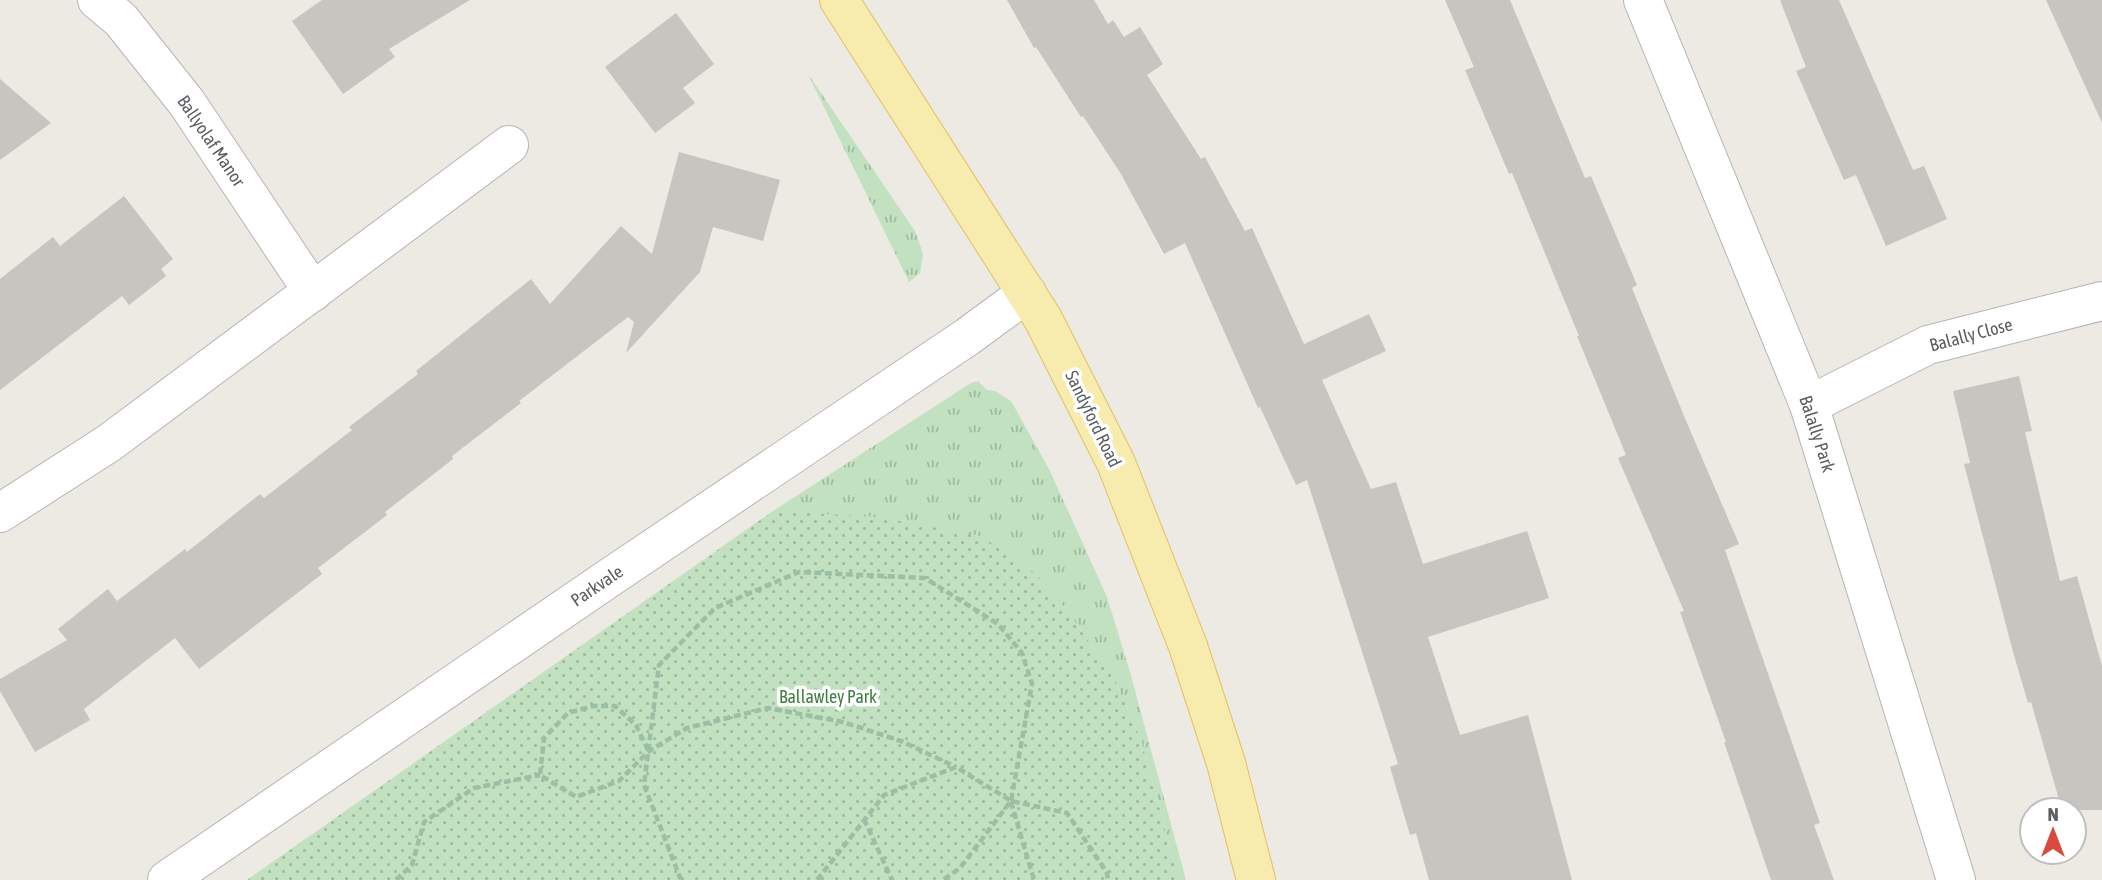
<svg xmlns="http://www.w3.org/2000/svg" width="2102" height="880" viewBox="0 0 2102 880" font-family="'Asap Condensed',sans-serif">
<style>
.grass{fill:url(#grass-tufts)}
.park{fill:url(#park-dots)}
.building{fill:#c7c5c0}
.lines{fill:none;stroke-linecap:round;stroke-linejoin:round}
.minor-casing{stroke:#b3b5b8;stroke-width:40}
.major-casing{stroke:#e3c064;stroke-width:40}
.path{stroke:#9abfa4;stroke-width:4.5;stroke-dasharray:7 3.5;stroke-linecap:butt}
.minor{stroke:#fff;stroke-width:38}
.major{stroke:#f7ebad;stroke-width:38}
.labels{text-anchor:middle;stroke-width:7;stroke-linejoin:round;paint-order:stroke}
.street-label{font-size:18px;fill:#5b5e62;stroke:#fff}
.park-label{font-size:18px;fill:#3d7f40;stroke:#fff}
</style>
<defs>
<pattern id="grass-tufts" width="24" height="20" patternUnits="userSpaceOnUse" patternTransform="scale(1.75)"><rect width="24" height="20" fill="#c1e1c1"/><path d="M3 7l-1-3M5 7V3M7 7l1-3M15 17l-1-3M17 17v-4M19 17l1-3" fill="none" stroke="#a0baa0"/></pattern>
<pattern id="park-dots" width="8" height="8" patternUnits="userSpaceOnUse" patternTransform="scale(1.75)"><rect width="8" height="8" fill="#c1e1c1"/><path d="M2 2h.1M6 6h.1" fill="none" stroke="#a0baa0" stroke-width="1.8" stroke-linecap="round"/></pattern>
</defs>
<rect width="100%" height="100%" fill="#eceae2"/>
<g class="grass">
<path d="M 808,74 L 915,231 L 923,254 L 920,273 L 909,282 Z"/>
<path d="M 978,381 L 987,390 L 995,391 L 1011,401 L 1050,471 L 1107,597 L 1130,672 L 1186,880 L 1179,880 L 1141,740 L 1114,678 L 1069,613 L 1035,573 L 773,511 L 971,383 Z"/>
</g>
<path class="park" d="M 773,511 L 878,517 L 981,536 L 1035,573 L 1069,613 L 1114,678 L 1141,740 L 1179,880 L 247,880 Z"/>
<g class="building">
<path d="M 322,0 L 470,0 L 389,49 L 395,57 L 343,94 L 292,21 Z"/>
<path d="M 1007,0 L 1094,0 L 1108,24 L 1113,20 L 1124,37 L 1140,27 L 1163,64 L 1147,75 L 1201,159 L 1205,157 L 1245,231 L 1252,228 L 1304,344 L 1369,314 L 1386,351 L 1322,380 L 1371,489 L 1396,482 L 1423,564 L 1527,531 L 1549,598 L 1428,637 L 1460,735 L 1528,715 L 1572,880 L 1429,880 L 1416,833 L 1410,835 L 1390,767 L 1398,764 L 1307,480 L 1296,485 L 1260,407 L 1258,408 L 1185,243 L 1164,254 L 1121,174 L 1083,116 L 1081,117 L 1036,47 L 1034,48 Z"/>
<path d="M 1445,0 L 1510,0 L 1585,178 L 1591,176 L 1637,285 L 1632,288 L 1684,416 L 1739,544 L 1725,550 L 1820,823 L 1814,825 L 1834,880 L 1771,880 L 1724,742 L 1726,742 L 1680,612 L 1684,611 L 1618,458 L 1626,455 L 1577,336 L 1579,336 L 1512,173 L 1509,174 L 1465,70 L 1474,67 Z"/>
<path d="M 1780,0 L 1839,0 L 1913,170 L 1924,166 L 1947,219 L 1886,246 L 1856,175 L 1844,180 L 1796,71 L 1806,67 Z"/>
<path d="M 2046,0 L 2102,0 L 2102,123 Z"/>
<path d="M 676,13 L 714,64 L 683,88 L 695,103 L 655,133 L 605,67 Z"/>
<path d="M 0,79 L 51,123 L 0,160 Z"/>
<path d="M 679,152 L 780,180 L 763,241 L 713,227 L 700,272 L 626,353 L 634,322 L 628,317 L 519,401 L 521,403 L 452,456 L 453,459 L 385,512 L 387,515 L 318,568 L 322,574 L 199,669 L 175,638 L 84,709 L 90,720 L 35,752 L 0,691 L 0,679 L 67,640 L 58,629 L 108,589 L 117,601 L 185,549 L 187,552 L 260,494 L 264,498 L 352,430 L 349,427 L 418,374 L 416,371 L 531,279 L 550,304 L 621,226 L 652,254 Z"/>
<path d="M 124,196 L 173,259 L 161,269 L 166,276 L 129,305 L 122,296 L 0,390 L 0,279 L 53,237 L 60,246 Z"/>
<path d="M 2019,376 L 2032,431 L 2025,432 L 2060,581 L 2077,576 L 2102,666 L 2102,810 L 2062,810 L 2031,702 L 2028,703 L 2013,652 L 1964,464 L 1970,463 L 1953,391 Z"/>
</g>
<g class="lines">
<defs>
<g id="minor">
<path d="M 97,0 L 121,20 L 187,103 L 313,292"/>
<path d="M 1643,0 L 1809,405 L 1956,880"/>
<path d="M 1809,405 L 1928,345 L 2102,301"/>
<path d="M 0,513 L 109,443 L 509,145"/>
<path d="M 167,880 L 606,580 L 967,337 L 1027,293"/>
</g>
<path id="major" d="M 839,0 L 1043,319 L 1116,463 L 1188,646 L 1226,763 L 1256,880"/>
</defs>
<use href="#minor" class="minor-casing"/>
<use href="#major" class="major-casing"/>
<g class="path">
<path d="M 648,750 L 636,725 L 615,706 L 593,706 L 568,713 L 544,738 L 540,775 L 576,797 L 619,781 L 649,751 L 687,728 L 768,708 L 843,722 L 901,741 L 956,767"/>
<path d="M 1011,802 L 1034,880"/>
<path d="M 864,819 L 892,880"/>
<path d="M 396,880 L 412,865 L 424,822 L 474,788 L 540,775"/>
<path d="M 681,880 L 644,785 L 659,665 L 715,608 L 799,572 L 925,578 L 998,624 L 1022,653 L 1032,684 L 1011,801 L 960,868 L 943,880"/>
<path d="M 817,880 L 884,795 L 956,767 L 1011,801 L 1067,813 L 1107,873 L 1108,880"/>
</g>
<use href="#minor" class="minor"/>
<use href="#major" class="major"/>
</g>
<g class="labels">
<g class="street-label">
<text transform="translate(211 141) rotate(56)" y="6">Ballyolaf Manor</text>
<text transform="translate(1971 335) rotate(-15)" y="6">Balally Close</text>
<text transform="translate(1093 419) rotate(64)" y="6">Sandyford Road</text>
<text transform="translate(1817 434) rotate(72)" y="6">Balally Park</text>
<text transform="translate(597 586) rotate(-34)" y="6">Parkvale</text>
</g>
<g class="park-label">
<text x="828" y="703">Ballawley Park</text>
</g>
</g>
<g transform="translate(2053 831)"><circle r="33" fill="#ffffff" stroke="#bdbfc0" stroke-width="2"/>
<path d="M0-5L12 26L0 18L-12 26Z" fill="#d74a3d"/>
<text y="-10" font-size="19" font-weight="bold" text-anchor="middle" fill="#5b5e62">N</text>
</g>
</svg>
